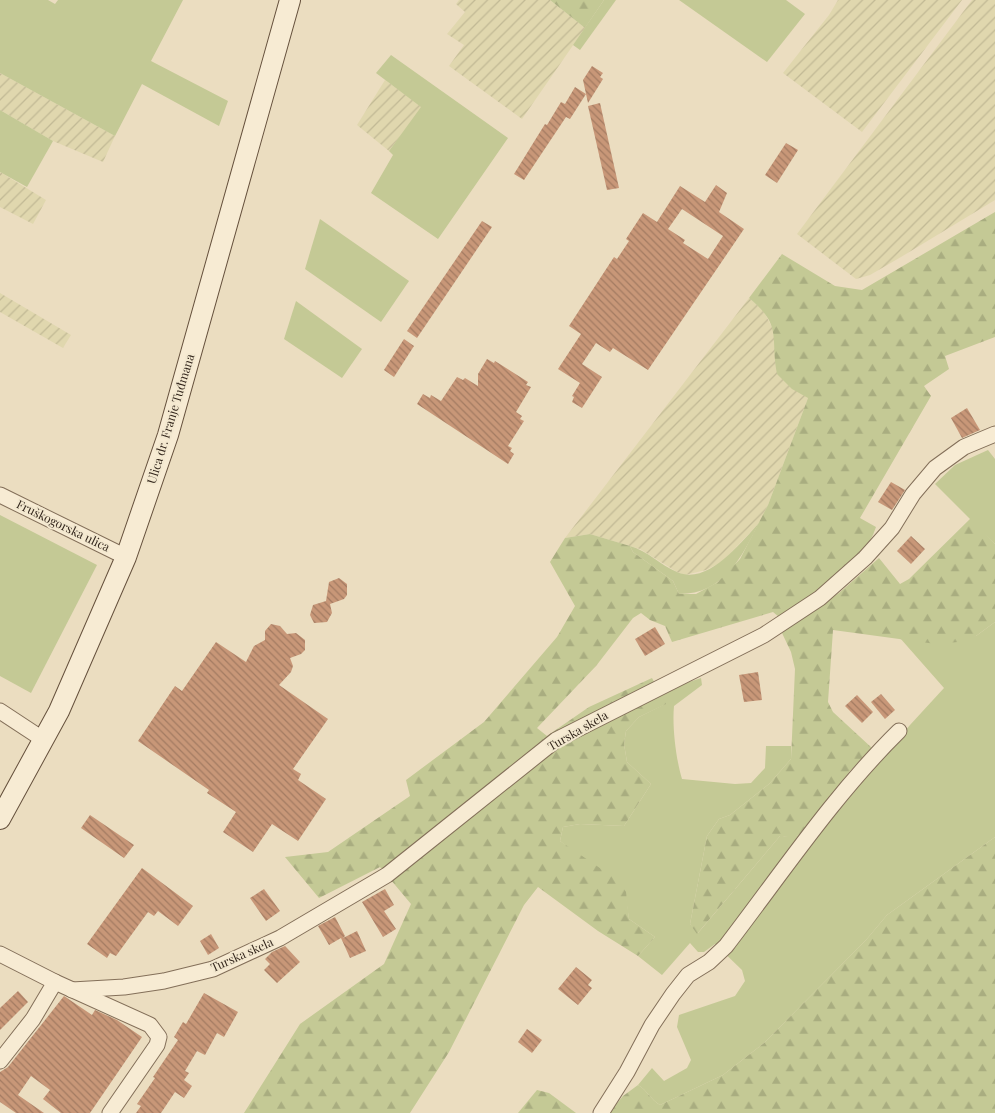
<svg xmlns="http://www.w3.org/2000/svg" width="995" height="1113" viewBox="0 0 995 1113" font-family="'Playfair Display',serif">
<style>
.farmland{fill:url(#farmland-furrows)}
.green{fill:#c4c995}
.forest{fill:url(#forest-firs)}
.building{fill:url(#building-back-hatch);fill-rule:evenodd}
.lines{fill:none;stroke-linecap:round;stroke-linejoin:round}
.minor-casing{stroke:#836f59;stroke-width:17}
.secondary-casing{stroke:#65503c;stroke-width:22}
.minor{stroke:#f7ebd3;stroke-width:15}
.secondary{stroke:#f7ebd3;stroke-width:20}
.labels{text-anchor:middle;stroke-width:4;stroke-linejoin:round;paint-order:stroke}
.street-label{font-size:12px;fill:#34271d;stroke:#f3e8cf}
</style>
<defs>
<pattern id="farmland-furrows" width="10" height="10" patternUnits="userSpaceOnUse" patternTransform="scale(1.25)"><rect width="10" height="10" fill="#e0d7ae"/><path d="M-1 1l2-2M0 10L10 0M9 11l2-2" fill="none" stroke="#c1b995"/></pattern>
<pattern id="forest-firs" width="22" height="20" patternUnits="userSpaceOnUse" patternTransform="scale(1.25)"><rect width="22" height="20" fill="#c4c995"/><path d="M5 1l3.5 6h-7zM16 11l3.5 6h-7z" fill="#a9ad80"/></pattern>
<pattern id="building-back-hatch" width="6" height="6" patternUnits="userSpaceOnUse" patternTransform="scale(1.25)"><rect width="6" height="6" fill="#c89778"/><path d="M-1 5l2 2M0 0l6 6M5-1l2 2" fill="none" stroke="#a37b62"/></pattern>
</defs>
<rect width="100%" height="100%" fill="#ebddc0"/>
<g class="farmland">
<path d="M 459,0 L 550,0 L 585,28 L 522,119 L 449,66 L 464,45 L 447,34 L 465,12 L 456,4 Z"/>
<path d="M 838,0 L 962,0 L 862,132 L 783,73 L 829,15 Z"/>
<path d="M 972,0 L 995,0 L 995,200 L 901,257 L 870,275 L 856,279 L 797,234 Z"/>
<path d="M 0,73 L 115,136 L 103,162 L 53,141 L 0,110 Z"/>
<path d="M 385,80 L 422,107 L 389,151 L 357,125 Z"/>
<path d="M 0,172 L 46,200 L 33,224 L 0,207 Z"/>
<path d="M 0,293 L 71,335 L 63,348 L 0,312 Z"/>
<path d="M 749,298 L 763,310 L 774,331 L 776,345 L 808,398 L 768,505 L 759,523 L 722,562 L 706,570 L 685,575 L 677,572 L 640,549 L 590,534 L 565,538 Z"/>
</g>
<g class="green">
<path d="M 0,0 L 48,0 L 55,4 L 58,0 L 183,0 L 151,61 L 228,101 L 219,126 L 142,84 L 115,136 L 0,73 Z"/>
<path d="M 604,0 L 616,0 L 580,50 L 573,45 Z"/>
<path d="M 679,0 L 786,0 L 805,14 L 767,62 Z"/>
<path d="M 391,55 L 508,138 L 438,239 L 371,193 L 393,155 L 389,151 L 421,107 L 376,73 Z"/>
<path d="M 0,110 L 53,141 L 27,187 L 0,172 Z"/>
<path d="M 320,219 L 409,281 L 381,322 L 305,269 Z"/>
<path d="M 296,301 L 362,349 L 342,378 L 284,339 Z"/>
<path d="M 988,450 L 995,459 L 995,544 L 935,484 L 955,465 Z"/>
<path d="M 0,515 L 97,565 L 31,693 L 0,676 Z"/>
<path d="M 759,523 C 741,558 724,594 679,594 L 673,581 L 633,552 L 630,546 C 648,551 660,565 677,572 C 708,586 741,542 759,523 Z"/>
<path d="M 995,622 L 995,837 L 887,915 L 866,940 L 764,1043 L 723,1075 L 660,1105 C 650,1099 648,1091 638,1085 L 652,1068 L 664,1081 L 687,1068 L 691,1060 L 677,1027 L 679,1015 L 735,996 L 745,981 L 742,970 L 715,944 L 704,952 L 698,952 L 690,943 L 662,975 L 638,956 L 655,937 L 629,919 L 625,892 L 560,841 L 563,827 L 580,824 L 624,826 L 651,784 L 627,762 L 624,744 L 626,731 L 639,717 L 665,704 L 659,692 L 701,678 L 702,685 L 674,706 C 672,727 676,759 682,779 L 735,784 L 751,783 L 765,768 L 766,746 L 791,746 L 791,759 L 769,784 L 730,815 L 719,819 L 707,836 L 690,924 L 698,933 L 780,836 C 794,837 806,833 820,833 L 910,725 L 944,688 L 900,638 L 976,636 Z"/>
</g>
<g class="forest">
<path d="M 550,0 L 604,0 L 585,28 Z"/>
<path d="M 995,212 L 995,337 L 945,356 L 949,369 L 924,386 L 931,396 L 860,518 L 876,527 C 864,566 811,595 779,617 L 773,612 L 672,642 L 665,626 L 650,620 L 641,613 L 633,618 L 596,666 L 537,728 L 547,736 L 589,707 L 652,678 L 666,704 L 639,717 L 626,731 L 624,744 L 627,762 L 651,784 L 624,826 L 580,824 L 563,827 L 560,841 L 619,881 L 626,892 L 629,919 L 655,937 L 638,956 L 598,931 L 538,887 L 524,905 L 449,1052 L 410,1113 L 244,1113 L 300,1024 L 384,964 L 411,904 L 380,867 L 319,898 L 285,857 L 328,852 L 410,796 L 406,780 L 484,722 L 557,637 L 575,606 L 550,562 L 565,538 L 590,534 L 630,546 L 633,552 L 673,581 L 679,594 L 696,594 L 718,582 L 740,559 L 768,505 L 808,398 L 792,389 L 777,374 C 770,337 783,326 749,298 L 782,254 L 835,286 L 862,290 Z"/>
<path d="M 971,518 L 995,544 L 995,622 L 976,636 L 958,642 L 936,644 L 833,630 L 828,702 L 833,712 L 872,748 L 850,771 L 805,833 L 793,837 L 780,836 L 697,934 L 690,924 L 707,836 L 719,819 L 730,815 L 769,784 L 791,759 L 795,669 L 791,652 L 782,633 L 795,621 L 839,593 L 879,558 L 900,584 L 909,579 Z"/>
<path d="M 995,837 L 995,1113 L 609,1113 L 623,1096 L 638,1085 C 648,1091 650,1099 660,1105 L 723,1075 L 764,1043 L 866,940 L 887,915 Z"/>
<path d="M 537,1090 L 549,1093 L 576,1113 L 518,1113 Z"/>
</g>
<g class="building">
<path d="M 592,66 L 603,73 L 600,77 L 603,79 L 588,103 L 583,80 Z"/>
<path d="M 575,87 L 586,94 L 570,119 L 566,117 L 524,180 L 514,174 L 545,124 L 547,125 L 561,102 L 565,104 Z"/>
<path d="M 600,103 L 619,188 L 607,190 L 588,106 Z"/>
<path d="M 786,143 L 798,150 L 777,183 L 765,175 Z"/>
<path d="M 716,185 L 727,193 L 719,212 L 744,229 L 648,370 L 613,348 L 610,352 L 596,343 L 582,364 L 602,377 L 582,408 L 572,402 L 574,397 L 572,396 L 580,383 L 558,369 L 581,334 L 569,326 L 614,257 L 617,259 L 629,241 L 626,239 L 643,213 L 657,222 L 680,186 L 705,202 ZM 682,209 L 723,236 L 708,259 L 683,243 L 685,240 L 668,229 Z"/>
<path d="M 482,221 L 492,227 L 417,338 L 407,331 Z"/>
<path d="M 404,339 L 414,346 L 394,377 L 384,370 Z"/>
<path d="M 487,359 L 494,363 L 495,361 L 528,382 L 526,385 L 531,387 L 516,412 L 522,416 L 520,419 L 524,421 L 508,446 L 512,448 L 510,451 L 514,454 L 508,464 L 417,404 L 423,394 L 430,398 L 431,395 L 441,401 L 457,377 L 463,380 L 465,378 L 478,386 L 478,374 Z"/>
<path d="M 967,408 L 980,430 L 962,438 L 951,418 Z"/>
<path d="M 891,482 L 905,490 L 892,510 L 878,502 Z"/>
<path d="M 911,536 L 925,549 L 911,564 L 897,551 Z"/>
<path d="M 339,578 L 347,584 L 347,595 L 344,599 L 330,604 L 332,613 L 327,622 L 314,623 L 310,615 L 313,605 L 326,601 L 329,582 Z"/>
<path d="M 271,624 L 280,626 L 287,634 L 296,633 L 305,640 L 305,650 L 301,654 L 290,658 L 293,666 L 291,672 L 279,685 L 328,719 L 293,769 L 301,774 L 298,780 L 326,799 L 298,841 L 272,824 L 253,852 L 223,832 L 236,812 L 207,793 L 209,790 L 138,741 L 175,686 L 182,691 L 216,642 L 246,662 L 254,646 L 265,640 L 265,631 Z"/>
<path d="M 655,627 L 665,644 L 645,656 L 635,639 Z"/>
<path d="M 758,672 L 762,700 L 744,702 L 739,675 Z"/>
<path d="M 881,694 L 895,710 L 885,719 L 871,702 Z"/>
<path d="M 857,695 L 873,712 L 862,723 L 845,706 Z"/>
<path d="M 90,815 L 134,845 L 124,858 L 81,828 Z"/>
<path d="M 142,868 L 193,906 L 178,926 L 158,911 L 154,916 L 148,912 L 116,956 L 110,953 L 107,958 L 87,944 Z"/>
<path d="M 264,889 L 280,911 L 266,921 L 250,898 Z"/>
<path d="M 385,889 L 394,905 L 384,911 L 396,929 L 383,937 L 362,902 Z"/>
<path d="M 335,917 L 345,936 L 343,938 L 357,931 L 366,951 L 350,958 L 341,938 L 329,945 L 318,926 Z"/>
<path d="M 211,934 L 219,948 L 208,955 L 200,941 Z"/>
<path d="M 285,946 L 300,962 L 277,983 L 264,970 L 270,964 L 265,959 L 272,952 Z"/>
<path d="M 576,967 L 592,980 L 588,985 L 592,988 L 578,1005 L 558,989 Z"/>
<path d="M 18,991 L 28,1002 L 0,1030 L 0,1008 Z"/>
<path d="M 204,993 L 238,1012 L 224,1037 L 217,1033 L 205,1055 L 197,1051 L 185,1071 L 189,1073 L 184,1080 L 192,1086 L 184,1098 L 175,1092 L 161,1113 L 136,1113 L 141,1106 L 137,1104 L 155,1078 L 153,1077 L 178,1040 L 174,1037 L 183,1022 L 186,1024 Z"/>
<path d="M 64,996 L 92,1015 L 95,1010 L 117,1020 L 142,1037 L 90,1113 L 61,1113 L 43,1099 L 50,1090 L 31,1076 L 18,1095 L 44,1113 L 16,1113 L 0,1102 L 0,1072 L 8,1067 Z"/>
<path d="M 527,1029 L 542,1040 L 532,1053 L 518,1042 Z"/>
</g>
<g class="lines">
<defs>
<g id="minor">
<path d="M 0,495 L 126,557"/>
<path d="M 0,711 L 44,740"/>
<path d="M 0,954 L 55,982 L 150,1025 L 159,1037 L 157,1045 L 110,1113"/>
<path d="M 72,990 L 124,987 L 164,981 L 213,969 L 280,938 L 387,875 L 556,740 L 764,635 L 820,598 L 865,558 L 892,528 L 913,494 L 935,468 L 964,447 L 995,434"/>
<path d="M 0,1061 L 33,1019 L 55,982"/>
<path d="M 601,1113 L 627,1072 L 652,1025 L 673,994 L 688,975 L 709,962 L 726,946 C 782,873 834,795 899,731"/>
</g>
<path id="secondary" d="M 0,819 L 59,711 L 126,557 L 168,435 L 290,0"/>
</defs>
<use href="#minor" class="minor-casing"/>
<use href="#secondary" class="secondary-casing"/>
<use href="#minor" class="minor"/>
<use href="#secondary" class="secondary"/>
</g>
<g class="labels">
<g class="street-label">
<text transform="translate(171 419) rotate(-73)" y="4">Ulica dr. Franje Tuđmana</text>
<text transform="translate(63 526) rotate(26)" y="4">Fruškogorska ulica</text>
<text transform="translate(578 731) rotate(-30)" y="4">Turska skela</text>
<text transform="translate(242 955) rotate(-24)" y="4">Turska skela</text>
</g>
</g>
</svg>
